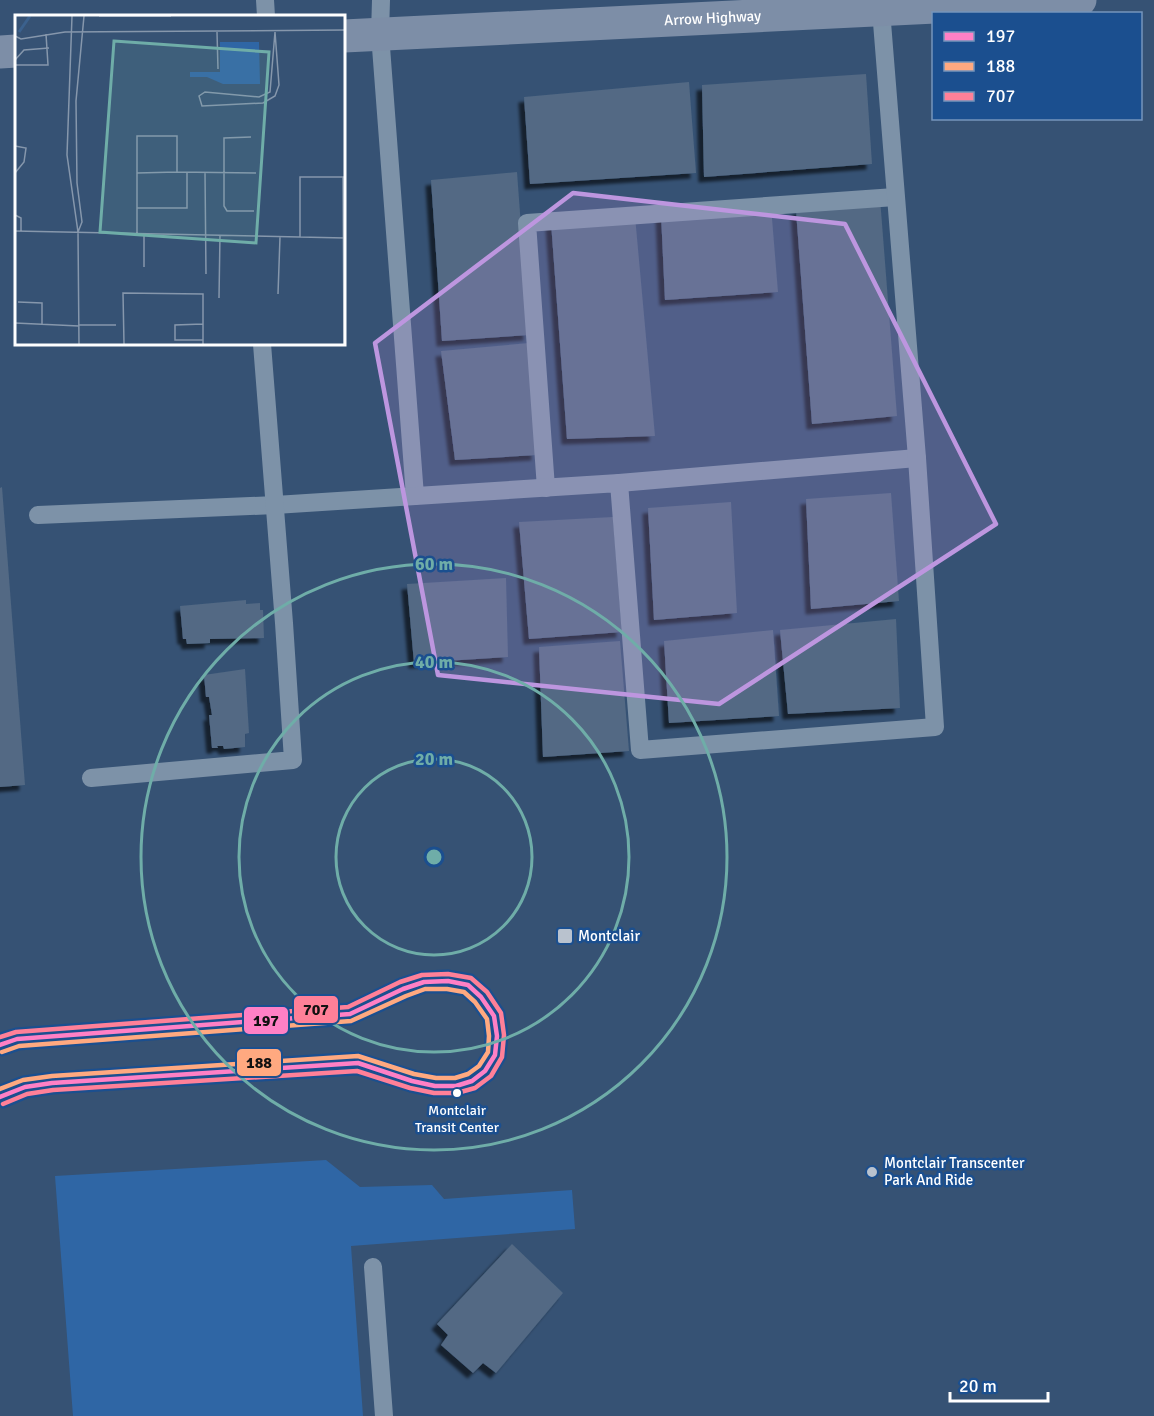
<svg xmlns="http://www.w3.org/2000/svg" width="1154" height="1416" viewBox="0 0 1154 1416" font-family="Signika,sans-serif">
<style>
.green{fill:#2f66a5}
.building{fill:#526984;filter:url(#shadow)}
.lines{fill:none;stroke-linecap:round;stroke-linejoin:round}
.service{stroke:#7d92a8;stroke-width:18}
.primary{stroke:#7d8ea7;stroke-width:33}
.bus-1-casing{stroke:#1b4f8f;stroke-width:9}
.bus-2-casing{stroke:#1b4f8f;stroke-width:9}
.bus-3-casing{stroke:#1b4f8f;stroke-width:9}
.bus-1{stroke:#ff80c5;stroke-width:4.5}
.bus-2{stroke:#ffa980;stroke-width:4.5}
.bus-3{stroke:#ff8098;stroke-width:4.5}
.marked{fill:#bd96df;fill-opacity:0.2;stroke:#bd96df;stroke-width:4.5;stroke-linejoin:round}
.ring{fill:none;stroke:#6fada8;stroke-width:3}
.poi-dot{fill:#b9c2ce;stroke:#1b4f8f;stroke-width:2}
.bus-dot{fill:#fff;stroke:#1b4f8f;stroke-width:2}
.labels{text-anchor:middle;stroke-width:5;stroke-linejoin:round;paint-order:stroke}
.bus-label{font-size:14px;fill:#fff;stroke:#1b4f8f}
.street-label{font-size:15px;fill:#fff;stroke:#1b4f8f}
.poi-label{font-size:15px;fill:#fff;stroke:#1b4f8f;text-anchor:start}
.inset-river{fill:none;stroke:#3b618d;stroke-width:3}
.inset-road{fill:none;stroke:#8697ac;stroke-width:1.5}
.view{fill:#6fada8;fill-opacity:0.15;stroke:#6fada8;stroke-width:3}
.inset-edge{fill:none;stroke:#fff;stroke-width:3}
.centre{fill:#6fada8;stroke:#1b4f8f;stroke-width:3}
.ring-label{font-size:18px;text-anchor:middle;font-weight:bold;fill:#6fada8;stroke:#1b4f8f;stroke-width:5;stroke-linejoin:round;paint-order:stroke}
.line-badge{stroke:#1b4f8f;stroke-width:2}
.pale-badge-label{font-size:16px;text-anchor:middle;font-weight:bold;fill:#111}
</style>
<defs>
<filter id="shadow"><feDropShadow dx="-5.5" dy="5.5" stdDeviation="1.5" flood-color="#0009"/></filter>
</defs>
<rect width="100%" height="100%" fill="#365274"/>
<path class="green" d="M 326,1160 L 360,1187 L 432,1185 L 444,1199 L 572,1190 L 575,1229 L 351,1246 L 363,1416 L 73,1416 L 55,1176 Z"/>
<g class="building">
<path d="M 866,74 L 872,164 L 704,177 L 702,85 Z"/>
<path d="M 689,82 L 696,173 L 530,184 L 524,97 Z"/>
<path d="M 517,172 L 529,335 L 442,341 L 431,180 Z"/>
<path d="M 880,198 L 897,416 L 812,424 L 796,210 Z"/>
<path d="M 771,206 L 778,292 L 665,300 L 661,214 Z"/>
<path d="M 635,216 L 655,436 L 567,439 L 551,222 Z"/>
<path d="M 529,343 L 537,455 L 455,460 L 441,351 Z"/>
<path d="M 2,487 L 25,785 L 0,787 L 0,488 Z"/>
<path d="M 891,493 L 899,601 L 811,609 L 806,499 Z"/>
<path d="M 731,502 L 737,613 L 654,620 L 648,508 Z"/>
<path d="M 613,517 L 622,632 L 529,639 L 519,522 Z"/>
<path d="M 506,578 L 508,657 L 414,663 L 407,584 Z"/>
<path d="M 246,600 L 246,604 L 260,603 L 260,610 L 263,610 L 264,638 L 210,639 L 210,643 L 187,644 L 186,639 L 183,639 L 180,606 Z"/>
<path d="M 896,619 L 900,708 L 788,714 L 780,630 Z"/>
<path d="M 773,630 L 779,716 L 669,723 L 664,641 Z"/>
<path d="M 620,641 L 629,751 L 543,757 L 539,647 Z"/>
<path d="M 245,669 L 249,733 L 245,734 L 245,747 L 224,749 L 223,746 L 217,746 L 218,748 L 212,748 L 209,715 L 212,715 L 209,697 L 206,697 L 204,675 Z"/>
<path d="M 512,1244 L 563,1293 L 496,1373 L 483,1363 L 473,1373 L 441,1345 L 448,1335 L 437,1324 Z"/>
</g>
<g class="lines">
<g class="service">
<path d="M 265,0 L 266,16"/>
<path d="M 381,0 L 380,34 L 415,496"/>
<path d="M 619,483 L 917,458"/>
<path d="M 546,488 L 527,223 L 895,197"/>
<path d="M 38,515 L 275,505 L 619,483 L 640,750 L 935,727 L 917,458 L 881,10"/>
<path d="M 91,778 L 293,760 L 284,623 L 262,344"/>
<path d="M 0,1045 L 17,1039 L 350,1014 L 403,989 L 424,982 L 448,981 L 468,985 L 481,997 L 494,1016 L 497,1036 L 495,1055 L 485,1071 L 472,1081 L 456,1086 L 435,1086 L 412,1081 L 358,1063 L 52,1083 L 25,1087 L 0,1097"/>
<path d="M 373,1267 L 384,1416"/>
</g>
<g class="primary">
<path id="s1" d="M 344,36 L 1080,0"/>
<path d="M 0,52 L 16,51"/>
</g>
<defs>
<path id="bus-1" d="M 0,1045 L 17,1039 L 350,1014 L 403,989 L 424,982 L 448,981 L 468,985 L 481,997 L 494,1016 L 497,1036 L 495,1055 L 485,1071 L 472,1081 L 456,1086 L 435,1086 L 412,1081 L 358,1063 L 52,1083 L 25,1087 L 0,1097"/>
<path id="bus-2" d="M 0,1089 L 23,1080 L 52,1076 L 358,1056 L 414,1074 L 436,1078 L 455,1078 L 468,1074 L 479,1066 L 488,1052 L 489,1036 L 487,1019 L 475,1002 L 464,992 L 447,989 L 425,989 L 406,996 L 351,1021 L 19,1046 L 2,1052"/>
<path id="bus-3" d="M 0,1037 L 16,1032 L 348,1007 L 400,982 L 422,975 L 448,974 L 471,978 L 487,992 L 501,1013 L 504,1035 L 502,1057 L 491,1076 L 475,1088 L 457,1093 L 434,1093 L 410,1088 L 357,1071 L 53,1090 L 27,1094 L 3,1104"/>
</defs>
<use href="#bus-1" class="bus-1-casing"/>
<use href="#bus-2" class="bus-2-casing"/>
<use href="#bus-3" class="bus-3-casing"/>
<use href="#bus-1" class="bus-1"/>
<use href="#bus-2" class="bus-2"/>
<use href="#bus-3" class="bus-3"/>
</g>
<path class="marked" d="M 573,193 L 845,224 L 996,524 L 719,704 L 438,675 L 375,343 Z"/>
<g class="ring">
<circle cx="434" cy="857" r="98"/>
<circle cx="434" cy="857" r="195"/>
<circle cx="434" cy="857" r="293"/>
</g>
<g class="poi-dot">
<rect x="557" y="928" width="16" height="16" rx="3"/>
<circle cx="872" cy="1172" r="6"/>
</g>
<circle class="bus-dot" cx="457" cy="1093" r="5"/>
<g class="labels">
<g class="bus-label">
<text x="457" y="1115">Montclair<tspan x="457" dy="17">Transit Center</tspan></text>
</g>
<g class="street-label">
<text dy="5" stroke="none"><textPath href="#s1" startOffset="369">Arrow Highway</textPath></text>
</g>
<g class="poi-label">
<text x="578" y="941">Montclair</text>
<text x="884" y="1168">Montclair Transcenter<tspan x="884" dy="17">Park And Ride</tspan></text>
</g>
</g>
<g transform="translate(15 15)">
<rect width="330" height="330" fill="#365274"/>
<path d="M 205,27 L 244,27 L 245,69 L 208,69 L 192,62 L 175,62 L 175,57 L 205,57 Z" fill="#2f66a5"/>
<path class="inset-river" d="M 4,17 L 15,1"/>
<path class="inset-road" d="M 57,1 L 52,140 L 63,217 L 64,329M 84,1 L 156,1M 202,17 L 203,54M 260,17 L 264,70 L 260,81 L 248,88 L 187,91 L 184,81 L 190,77 L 244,82 L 255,77 ZM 0,21 L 6,24 L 50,17 L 330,15M 0,45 L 9,35 L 34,33M 0,50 L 33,50 L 31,19M 236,122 L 209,123 L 209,191 L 212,196 L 239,196M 0,131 L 11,133 L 9,147 L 0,158M 190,157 L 191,259M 122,158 L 162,157M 328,162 L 329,329M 122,193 L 172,193 L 172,157M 0,200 L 6,203 L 6,216M 0,216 L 330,223M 63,217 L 67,207 L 62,168 L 61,86 L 69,1M 122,218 L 122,121 L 162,121 L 162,157 L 241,158M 129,219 L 129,252M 285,222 L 285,162 L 330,162M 263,279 L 265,222M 204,283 L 205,220M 3,287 L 27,288 L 27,309M 0,308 L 64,311M 64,310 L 101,310M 188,325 L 160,325 L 160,310 L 188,309M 109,329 L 108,278 L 188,279 L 188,329"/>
<path class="view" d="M 99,26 L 254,37 L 241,228 L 85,217 Z"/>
<rect width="330" height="330" class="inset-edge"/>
</g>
<circle cx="434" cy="857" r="9" class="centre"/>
<g class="ring-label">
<text x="434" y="570">60 m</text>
<text x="434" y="668">40 m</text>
<text x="434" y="765">20 m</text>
</g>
<g class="line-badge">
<rect x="293" y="995" width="46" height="29" rx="6" fill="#ff8098"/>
<rect x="243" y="1006" width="46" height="29" rx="6" fill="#ff80c5"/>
<rect x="236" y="1048" width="46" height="29" rx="6" fill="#ffa980"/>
</g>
<g class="pale-badge-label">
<text x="316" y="1015">707</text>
<text x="266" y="1026">197</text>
<text x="259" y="1068">188</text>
</g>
<rect x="932" y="12" width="210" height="108" fill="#1b4f8f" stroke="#7695bc" stroke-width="1.5"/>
<rect x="944" y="32" width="30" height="9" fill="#ff80c5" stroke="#7695bc" stroke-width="1.5"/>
<text x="986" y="42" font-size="18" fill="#ffffff">197</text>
<rect x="944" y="62" width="30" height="9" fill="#ffa980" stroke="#7695bc" stroke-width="1.5"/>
<text x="986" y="72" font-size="18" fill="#ffffff">188</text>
<rect x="944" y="92" width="30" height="9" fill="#ff8098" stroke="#7695bc" stroke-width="1.5"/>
<text x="986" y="102" font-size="18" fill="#ffffff">707</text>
<path d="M950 1392v9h98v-9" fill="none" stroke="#ffffff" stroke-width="3"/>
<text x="959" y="1392" font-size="18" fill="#ffffff" stroke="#1b4f8f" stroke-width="4.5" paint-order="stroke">20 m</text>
</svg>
